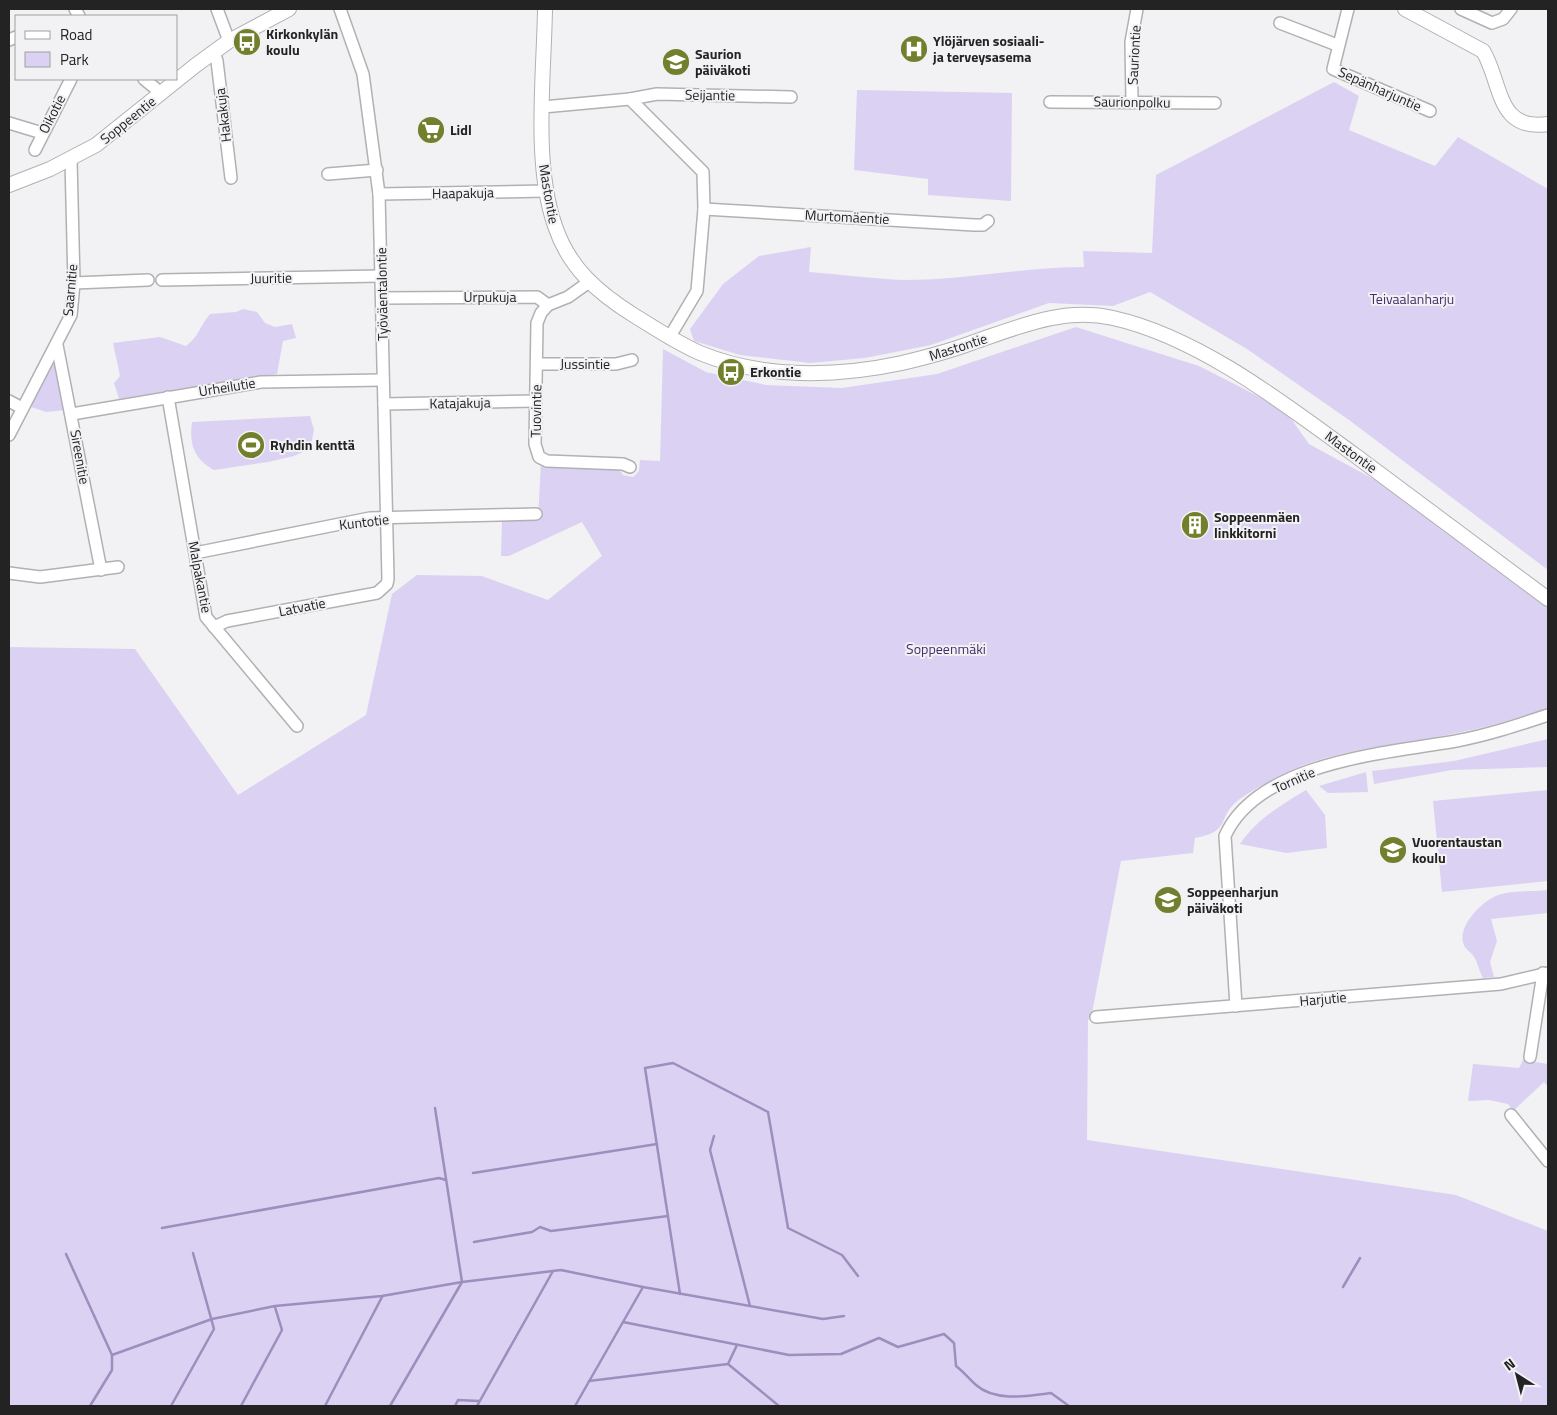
<svg xmlns="http://www.w3.org/2000/svg" width="1557" height="1415" viewBox="0 0 1557 1415" font-family="'Titillium Web',sans-serif">
<style>
.green{fill:#dbd2f3}
.lines{fill:none;stroke-linecap:round;stroke-linejoin:round}
.stream{stroke:#9c8ebd;stroke-width:2.5}
.minor-casing{stroke:#b1b1b4;stroke-width:14}
.major-casing{stroke:#b1b1b4;stroke-width:16}
.minor{stroke:#fff;stroke-width:11}
.major{stroke:#fff;stroke-width:14}
.labels{text-anchor:middle;stroke-width:4;stroke-linejoin:round;paint-order:stroke}
.poi-label{font-size:14px;font-weight:bold;fill:#232324;stroke:#f2f1f4;text-anchor:start}
.street-label{font-size:14px;fill:#232324;stroke:#f2f1f4}
.park-label{font-size:14px;fill:#45306b;stroke:#f2f1f4}
</style>
<rect width="100%" height="100%" fill="#f2f1f4"/>
<g class="green">
<path d="M 1334,82 L 1359,96 L 1349,130 L 1435,166 L 1458,137 L 1548,189 L 1548,570 L 1349,420 L 1247,349 L 1150,292 L 1113,306 L 1049,303 L 931,345 L 865,358 L 810,363 L 740,355 L 694,341 L 690,329 L 723,284 L 759,256 L 811,247 L 809,272 C 840,274 873,279 904,280 C 964,280 1024,267 1084,267 L 1083,251 L 1152,253 L 1156,175 Z"/>
<path d="M 857,90 L 1012,93 L 1011,201 L 928,195 L 928,179 L 854,170 Z"/>
<path d="M 243,309 L 257,312 L 265,323 L 275,327 L 292,324 L 296,338 L 283,341 L 277,374 L 119,399 L 114,383 L 120,376 L 113,343 L 160,337 L 186,346 C 200,335 199,327 210,314 L 236,312 Z"/>
<path d="M 1076,327 L 1199,366 L 1285,410 L 1309,444 L 1377,481 L 1548,606 L 1548,709 C 1518,718 1488,727 1457,733 C 1409,743 1359,747 1312,762 C 1291,769 1251,789 1235,803 C 1217,820 1231,831 1195,838 L 1193,853 L 1121,861 L 1092,1013 L 1088,1021 L 1087,1140 L 1456,1195 L 1548,1231 L 1548,1406 L 9,1406 L 9,647 L 135,649 L 238,795 L 366,715 L 392,594 L 417,575 L 482,576 L 548,600 L 602,556 L 582,522 L 509,556 L 501,556 L 502,520 L 538,519 L 541,462 L 617,466 L 623,475 L 633,477 L 639,471 L 640,460 L 660,461 L 663,349 L 706,372 L 766,385 L 842,388 L 937,374 Z"/>
<path d="M 55,356 L 66,410 L 46,412 L 28,406 Z"/>
<path d="M 310,416 L 314,430 L 310,449 L 294,456 L 268,462 L 214,470 C 194,459 189,444 192,422 Z"/>
<path d="M 1548,739 L 1548,767 L 1452,770 L 1374,784 L 1372,771 L 1454,761 Z"/>
<path d="M 1366,772 L 1368,792 L 1328,793 L 1319,786 Z"/>
<path d="M 1306,790 L 1325,815 L 1327,848 L 1286,853 L 1240,844 C 1256,820 1281,805 1306,790 Z"/>
<path d="M 1548,790 L 1548,881 L 1442,892 L 1433,801 Z"/>
<path d="M 1548,890 L 1548,913 L 1491,919 L 1497,941 L 1490,962 L 1494,977 L 1483,978 C 1479,971 1478,963 1474,957 C 1471,952 1465,949 1464,945 C 1456,927 1482,901 1498,895 C 1513,890 1532,892 1548,890 Z"/>
<path d="M 1523,1060 L 1548,1064 L 1548,1087 L 1544,1082 L 1513,1111 L 1508,1104 L 1489,1100 L 1468,1101 L 1473,1064 L 1519,1068 Z"/>
</g>
<g class="lines">
<g class="stream">
<path d="M 714,1136 L 710,1150 L 750,1306"/>
<path d="M 473,1173 L 657,1144"/>
<path d="M 162,1228 L 439,1178 L 446,1180"/>
<path d="M 474,1242 L 532,1232 L 540,1227 L 551,1231 L 668,1216"/>
<path d="M 66,1254 L 112,1355 L 112,1370 L 90,1406"/>
<path d="M 1343,1287 L 1360,1258"/>
<path d="M 680,1294 L 645,1068 L 673,1063 L 768,1112 L 788,1228 L 842,1255 L 858,1276"/>
<path d="M 623,1322 L 789,1355 L 841,1354 L 879,1338 L 898,1347 L 944,1334 L 954,1343 L 956,1366 C 964,1372 969,1379 976,1385 C 995,1402 1028,1396 1051,1393 L 1069,1406"/>
<path d="M 112,1355 L 212,1319 L 275,1306 L 382,1296 L 462,1282 L 561,1270 L 643,1287 L 823,1319 L 844,1316"/>
<path d="M 728,1364 L 779,1406"/>
<path d="M 589,1381 L 728,1364 L 737,1345"/>
<path d="M 171,1406 L 214,1329 L 193,1253"/>
<path d="M 241,1406 L 282,1330 L 275,1307"/>
<path d="M 325,1406 L 382,1297"/>
<path d="M 390,1406 L 462,1282 L 435,1108"/>
<path d="M 455,1406 L 458,1400 L 479,1401"/>
<path d="M 477,1406 L 553,1271"/>
<path d="M 575,1406 L 643,1287"/>
</g>
<defs>
<g id="minor">
<path d="M 75,9 L 79,16"/>
<path d="M 217,9 L 229,41"/>
<path d="M 1348,9 L 1333,69 L 1430,111"/>
<path d="M 1461,9 L 1492,23 L 1503,19 L 1511,9"/>
<path d="M 1280,23 L 1337,45"/>
<path d="M 9,40 L 16,37"/>
<path d="M 214,52 L 217,61 L 231,178"/>
<path d="M 144,79 L 161,93"/>
<path d="M 630,99 L 657,94 L 791,97"/>
<path d="M 1132,101 L 1131,42 L 1137,9"/>
<path d="M 1050,102 L 1215,103"/>
<path d="M 543,107 L 630,99 L 703,172 L 704,209 L 697,291 L 669,338"/>
<path d="M 9,123 L 42,133"/>
<path d="M 35,150 L 71,79"/>
<path d="M 328,174 L 377,170"/>
<path d="M 379,194 L 546,191"/>
<path d="M 704,209 L 974,225 L 983,225 L 988,221"/>
<path d="M 162,280 L 381,276"/>
<path d="M 74,283 L 148,280"/>
<path d="M 382,298 L 537,297 L 548,305 L 568,297 L 589,282"/>
<path d="M 548,305 L 541,313 L 537,323 L 535,444 L 539,457 L 547,461 L 623,464 L 630,467"/>
<path d="M 57,345 L 101,570"/>
<path d="M 537,364 L 616,364 L 632,360"/>
<path d="M 168,397 L 206,617 L 297,726"/>
<path d="M 9,401 L 22,408"/>
<path d="M 384,404 L 536,401"/>
<path d="M 72,414 L 261,382 L 383,380"/>
<path d="M 9,435 L 71,315 L 74,283 L 71,160"/>
<path d="M 195,553 L 370,518 L 536,514"/>
<path d="M 9,573 L 40,577 L 118,567"/>
<path d="M 214,627 L 227,621 L 377,593 L 387,584 L 388,579 L 379,194 L 363,74 L 340,9"/>
<path d="M 1236,1006 L 1225,836 C 1258,762 1387,753 1456,741 C 1488,735 1518,725 1548,715"/>
<path d="M 1096,1017 L 1501,984 L 1548,973"/>
<path d="M 1530,1057 L 1543,973"/>
<path d="M 1511,1115 L 1548,1161"/>
</g>
<g id="major">
<path d="M 545,9 C 544,76 533,163 555,226 C 569,268 598,293 635,316 C 656,329 677,343 700,353 C 763,379 837,377 902,363 C 927,357 951,351 974,342 C 1021,326 1064,307 1113,318 C 1199,337 1286,405 1356,456 C 1420,503 1484,551 1548,599"/>
<path d="M 1405,9 L 1483,51 C 1502,82 1496,132 1548,124"/>
<path d="M 9,185 L 50,169 L 96,145 L 196,65 L 229,41 L 289,9"/>
</g>
</defs>
<use href="#minor" class="minor-casing"/>
<use href="#major" class="major-casing"/>
<use href="#minor" class="minor"/>
<use href="#major" class="major"/>
</g>
<defs>
<symbol id="bus-disc" viewBox="-11 -11 22 22"><circle r="9.5" fill="#72802d" stroke="#f2f1f4"/><path d="M-5-6H5V4H4V6H2V4H-2V6H-4V4H-5ZM-3.5-4V0h7V-4ZM-3.5 1.2v1.5H-2V1.2ZM2 1.2v1.5H3.5V1.2Z" fill="#fff"/></symbol>
<symbol id="hospital-disc" viewBox="-11 -11 22 22"><circle r="9.5" fill="#72802d" stroke="#f2f1f4"/><path d="M-5-5h3v3.5h4V-5h3V5h-3V1.5h-4V5h-3Z" fill="#fff"/></symbol>
<symbol id="school-disc" viewBox="-11 -11 22 22"><circle r="9.5" fill="#72802d" stroke="#f2f1f4"/><path d="M0-5L7-2L0 1L-7-2ZM-4 1L0 2.5L4 1V4Q0 6-4 4Z" fill="#fff"/></symbol>
<symbol id="supermarket-disc" viewBox="-11 -11 22 22"><circle r="9.5" fill="#72802d" stroke="#f2f1f4"/><path d="M-6-5.5h2.5l.6 2H6L4.5 2H-2.5L-4.4-4H-6ZM-1.5 3.2a1.3 1.3 0 1 0 .1 0ZM3 3.2a1.3 1.3 0 1 0 .1 0Z" fill="#fff"/></symbol>
<symbol id="stadium-disc" viewBox="-11 -11 22 22"><circle r="9.5" fill="#72802d" stroke="#f2f1f4"/><path d="M0-5a6.5 5 0 1 0 0 10a6.5 5 0 1 0 0-10ZM-3.5-1.8h7v3.6h-7Z" fill="#fff"/></symbol>
<symbol id="building-disc" viewBox="-11 -11 22 22"><circle r="9.5" fill="#72802d" stroke="#f2f1f4"/><path d="M-4-6H4V6H1V3H-1V6H-4ZM-2.5-4.3h1.7v1.8h-1.7ZM.8-4.3h1.7v1.8H.8ZM-2.5-1h1.7V.8h-1.7ZM.8-1h1.7V.8H.8Z" fill="#fff"/></symbol>
</defs>
<g fill-rule="evenodd">
<use href="#bus-disc" x="231" y="26" width="32" height="32"/>
<use href="#hospital-disc" x="898" y="33" width="32" height="32"/>
<use href="#school-disc" x="660" y="46" width="32" height="32"/>
<use href="#supermarket-disc" x="415" y="114" width="32" height="32"/>
<use href="#bus-disc" x="715" y="356" width="32" height="32"/>
<use href="#stadium-disc" x="235" y="429" width="32" height="32"/>
<use href="#building-disc" x="1179" y="509" width="32" height="32"/>
<use href="#school-disc" x="1377" y="834" width="32" height="32"/>
<use href="#school-disc" x="1152" y="884" width="32" height="32"/>
</g>
<g class="labels">
<g class="poi-label">
<text x="266" y="39">Kirkonkylän<tspan x="266" dy="16">koulu</tspan></text>
<text x="933" y="46">Ylöjärven sosiaali-<tspan x="933" dy="16">ja terveysasema</tspan></text>
<text x="695" y="59">Saurion<tspan x="695" dy="16">päiväkoti</tspan></text>
<text x="450" y="135">Lidl</text>
<text x="750" y="377">Erkontie</text>
<text x="270" y="450">Ryhdin kenttä</text>
<text x="1214" y="522">Soppeenmäen<tspan x="1214" dy="16">linkkitorni</tspan></text>
<text x="1412" y="847">Vuorentaustan<tspan x="1412" dy="16">koulu</tspan></text>
<text x="1187" y="897">Soppeenharjun<tspan x="1187" dy="16">päiväkoti</tspan></text>
</g>
<g class="street-label">
<text transform="translate(1134 55) rotate(-87)" y="5">Sauriontie</text>
<text transform="translate(1380 89) rotate(24)" y="5">Sepänharjuntie</text>
<text transform="translate(710 95) rotate(1)" y="5">Seijantie</text>
<text transform="translate(1132 102) rotate(1)" y="5">Saurionpolku</text>
<text transform="translate(52 114) rotate(-63)" y="5">Oikotie</text>
<text transform="translate(223 115) rotate(-97)" y="5">Hakakuja</text>
<text transform="translate(128 120) rotate(-39)" y="5">Soppeentie</text>
<text transform="translate(463 193) rotate(-1)" y="5">Haapakuja</text>
<text transform="translate(549 194) rotate(80)" y="5">Mastontie</text>
<text transform="translate(847 217) rotate(3)" y="5">Murtomäentie</text>
<text transform="translate(271 278) rotate(-1)" y="5">Juuritie</text>
<text transform="translate(70 290) rotate(-85)" y="5">Saarnitie</text>
<text transform="translate(382 294) rotate(-91)" y="5">Työväentalontie</text>
<text x="490" y="302">Urpukuja</text>
<text transform="translate(958 347) rotate(-18)" y="5">Mastontie</text>
<text x="585" y="369">Jussintie</text>
<text transform="translate(227 387) rotate(-9)" y="5">Urheilutie</text>
<text transform="translate(460 403) rotate(-1)" y="5">Katajakuja</text>
<text transform="translate(536 411) rotate(-89)" y="5">Tuovintie</text>
<text transform="translate(1351 452) rotate(36)" y="5">Mastontie</text>
<text transform="translate(80 457) rotate(80)" y="5">Sireenitie</text>
<text transform="translate(364 522) rotate(-7)" y="5">Kuntotie</text>
<text transform="translate(200 577) rotate(79)" y="5">Malpakantie</text>
<text transform="translate(302 607) rotate(-11)" y="5">Latvatie</text>
<text transform="translate(1294 780) rotate(-24)" y="5">Tornitie</text>
<text transform="translate(1323 999) rotate(-5)" y="5">Harjutie</text>
</g>
<g class="park-label">
<text x="1412" y="304">Teivaalanharju</text>
<text x="946" y="654">Soppeenmäki</text>
</g>
</g>
<rect width="1557" height="1415" fill="none" stroke="#232324" stroke-width="20"/>
<rect x="15" y="15" width="162" height="65" fill="#f2f1f4" stroke="#9f9fa1"/>
<rect x="25" y="31" width="25" height="8" fill="#ffffff" stroke="#9f9fa1"/>
<text x="60" y="40" font-size="15" fill="#232324">Road</text>
<rect x="25" y="52" width="25" height="15" fill="#dbd2f3" stroke="#9f9fa1"/>
<text x="60" y="65" font-size="15" fill="#232324">Park</text>
<g transform="translate(1517 1375) rotate(324)" stroke="#f2f1f4" stroke-width="4" paint-order="stroke">
<path d="M0-4L9 19L0 12L-9 19Z" fill="#232324"/>
<text y="-8" font-size="14" font-weight="bold" text-anchor="middle" fill="#232324">N</text>
</g>
</svg>
